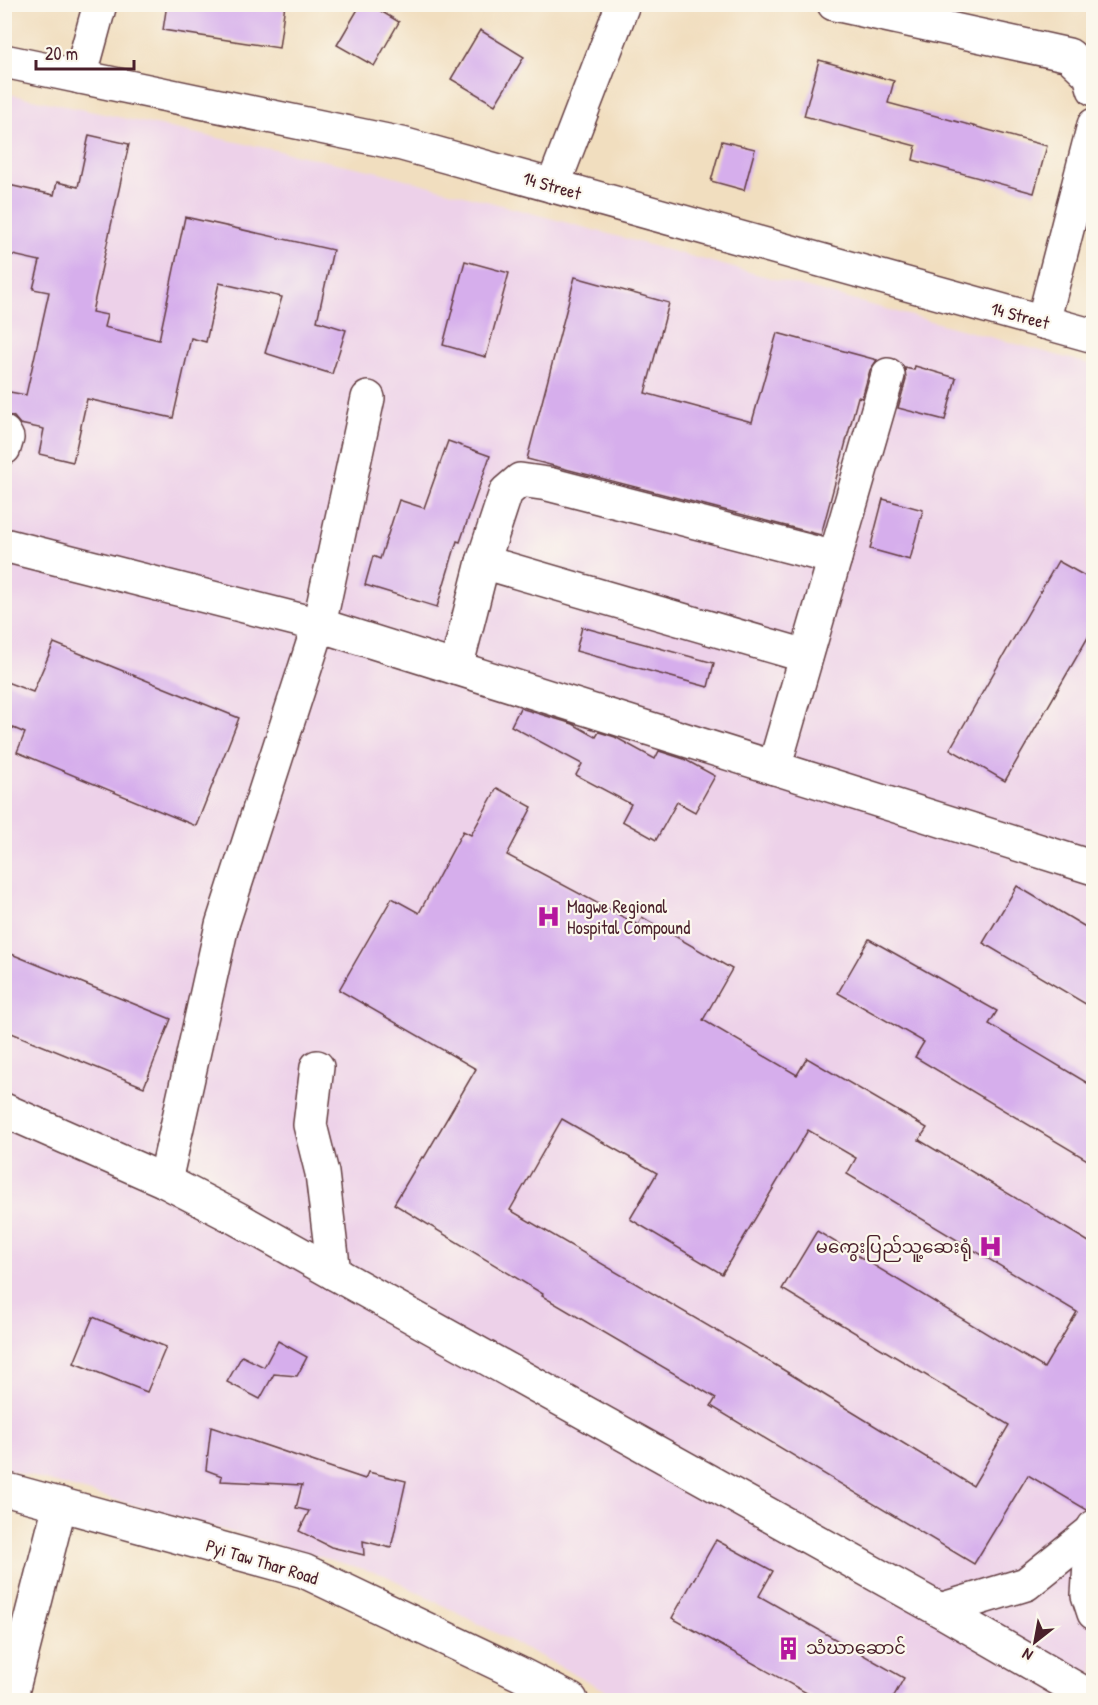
<svg xmlns="http://www.w3.org/2000/svg" width="1098" height="1705" viewBox="0 0 1098 1705" font-family="'Patrick Hand','Noto Sans Myanmar',sans-serif">
<style>
.built{fill:#edd1e9}
.building{fill:#d6aeec;fill-rule:evenodd}
.lines{fill:none;stroke-linecap:round;stroke-linejoin:round}
.minor-casing{stroke:#633c41;stroke-width:36}
.minor{stroke:#fff;stroke-width:33}
.labels{text-anchor:middle;stroke-width:4.5;stroke-linejoin:round;paint-order:stroke}
.street-label{font-size:18px;fill:#4a1f2b;stroke:#fbf7ec}
.poi-label{font-size:18px;fill:#4a1f2b;stroke:#fbf7ec;text-anchor:start}
</style>
<rect width="100%" height="100%" fill="#fbf7ec"/>
<filter id="ink" filterUnits="userSpaceOnUse"><feTurbulence type="fractalNoise" baseFrequency=".0167" numOctaves="2"/><feDisplacementMap in="SourceGraphic" scale="12" xChannelSelector="R" yChannelSelector="G"/><feConvolveMatrix kernelMatrix="1 2 1 2 8 2 1 2 1" color-interpolation-filters="sRGB"/></filter>
<filter id="wash" filterUnits="userSpaceOnUse"><feTurbulence type="fractalNoise" baseFrequency=".008" numOctaves="4" result="noise"/><feDisplacementMap in="SourceGraphic" scale="24" xChannelSelector="R" yChannelSelector="G"/><feGaussianBlur stdDeviation="1.35" result="paint"/><feColorMatrix in="noise" values="0 0 0 0 0 0 0 0 0 0 0 0 0 0 0 0 0 1.4 0 .05"/><feComposite in="paint" operator="in"/></filter>
<g filter="url(#wash)">
<rect width="100%" height="100%" fill="#f1debf"/>
<path class="built" d="M 4,93 L 379,172 L 1093,365 L 1093,1700 L 624,1700 L 385,1575 L 5,1469 Z"/>
<g id="blocks">
<g class="building">
<path d="M 167,4 L 285,4 L 279,48 L 163,30 Z"/>
<path d="M 361,4 L 369,4 L 399,22 L 374,66 L 337,45 Z"/>
<path d="M 480,30 L 524,57 L 495,105 L 451,79 Z"/>
<path d="M 819,60 L 894,81 L 888,103 L 1047,146 L 1034,193 L 913,160 L 916,146 L 804,116 Z"/>
<path d="M 89,135 L 129,144 L 92,312 L 107,315 L 104,327 L 159,340 L 185,217 L 333,250 L 317,321 L 346,330 L 332,374 L 265,353 L 282,297 L 219,283 L 206,342 L 191,338 L 173,418 L 87,399 L 73,462 L 39,454 L 44,429 L 20,424 L 14,417 L 4,414 L 4,391 L 26,395 L 49,292 L 33,289 L 40,261 L 4,253 L 4,184 L 54,195 L 57,182 L 78,187 Z"/>
<path d="M 722,141 L 755,149 L 744,190 L 711,181 Z"/>
<path d="M 465,261 L 509,273 L 486,357 L 443,345 Z"/>
<path d="M 575,277 L 669,303 L 645,393 L 752,422 L 777,333 L 877,360 L 870,370 L 862,398 L 858,397 L 821,535 L 527,459 Z"/>
<path d="M 915,366 L 956,378 L 945,420 L 898,408 L 906,380 L 905,368 L 914,370 Z"/>
<path d="M 448,441 L 490,456 L 460,542 L 457,541 L 437,607 L 365,585 L 373,556 L 380,559 L 399,500 L 424,508 Z"/>
<path d="M 883,499 L 923,510 L 910,560 L 870,549 Z"/>
<path d="M 1058,561 L 1094,581 L 1094,627 L 1005,781 L 950,749 Z"/>
<path d="M 582,627 L 714,663 L 708,687 L 576,651 Z"/>
<path d="M 54,643 L 239,718 L 196,826 L 17,752 L 25,733 L 4,724 L 4,681 L 33,692 Z"/>
<path d="M 520,708 L 573,724 L 596,737 L 599,732 L 615,737 L 655,759 L 659,751 L 684,759 L 715,776 L 695,812 L 677,802 L 656,840 L 622,821 L 631,804 L 576,775 L 582,764 L 511,726 Z"/>
<path d="M 497,788 L 532,807 L 507,855 L 638,925 L 642,917 L 732,969 L 703,1020 L 797,1075 L 807,1058 L 927,1128 L 919,1140 L 1094,1245 L 1094,1508 L 1087,1510 L 1028,1475 L 974,1564 L 711,1406 L 716,1398 L 542,1296 L 543,1294 L 394,1204 L 422,1157 L 424,1158 L 476,1069 L 339,990 L 392,898 L 419,913 L 463,831 L 471,835 ZM 562,1119 L 657,1173 L 630,1219 L 722,1274 L 808,1130 L 856,1158 L 847,1174 L 1077,1312 L 1044,1368 L 817,1231 L 782,1289 L 1009,1425 L 973,1486 L 782,1369 L 510,1210 Z"/>
<path d="M 1017,886 L 1094,932 L 1094,1009 L 983,943 Z"/>
<path d="M 869,939 L 997,1011 L 989,1024 L 1094,1087 L 1094,1164 L 915,1057 L 924,1042 L 838,993 Z"/>
<path d="M 4,951 L 171,1019 L 144,1087 L 4,1030 Z"/>
<path d="M 93,1317 L 166,1347 L 147,1392 L 74,1363 Z"/>
<path d="M 278,1341 L 307,1357 L 297,1376 L 274,1374 L 260,1399 L 227,1382 L 242,1356 L 264,1367 Z"/>
<path d="M 211,1427 L 365,1479 L 368,1472 L 406,1481 L 391,1548 L 363,1541 L 364,1555 L 331,1547 L 299,1531 L 309,1511 L 296,1508 L 302,1485 L 221,1481 L 222,1476 L 206,1470 Z"/>
<path d="M 716,1540 L 773,1571 L 759,1596 L 904,1678 L 891,1701 L 821,1701 L 672,1618 Z"/>
</g>
</g>
</g>
<g filter="url(#ink)">
<use href="#blocks" fill-opacity="0" stroke="#633c41" stroke-width="1.5"/>
<g class="lines">
<defs>
<g id="minor">
<path d="M 834,4 L 1069,55 L 1090,75 L 1094,89"/>
<path d="M 4,61 L 402,144 L 1094,336"/>
<path d="M 80,77 L 100,4"/>
<path d="M 553,186 L 623,4"/>
<path d="M 1043,322 L 1094,125"/>
<path d="M 4,433 L 7,438 L 4,448"/>
<path d="M 4,545 L 319,625 L 1094,868"/>
<path d="M 483,562 L 806,656"/>
<path d="M 456,668 L 483,562 L 506,492 L 520,480 L 548,484 L 835,558"/>
<path d="M 774,768 L 888,375"/>
<path d="M 317,1067 L 310,1125 L 322,1173 L 334,1273 L 940,1610 L 1094,1699"/>
<path d="M 4,1110 L 165,1181 L 238,1219 L 334,1273"/>
<path d="M 165,1181 L 222,925 L 319,625 L 368,398"/>
<path d="M 4,1489 L 304,1571 L 518,1673 L 571,1700"/>
<path d="M 1094,1527 L 1092,1531 L 1088,1595 L 1094,1613"/>
<path d="M 940,1610 L 1026,1584 L 1092,1531"/>
<path d="M 10,1700 L 60,1504"/>
</g>
</defs>
<use href="#minor" class="minor-casing"/>
<use href="#minor" class="minor"/>
</g>
</g>
<defs>
<symbol id="hospital-bare" viewBox="-9 -9 18 18"><path d="M-5-5h3v3.5h4V-5h3V5h-3V1.5h-4V5h-3Z" fill="#b5179e" stroke="#fbf7ec" stroke-width="2.5" paint-order="stroke"/></symbol>
<symbol id="building-bare" viewBox="-9 -9 18 18"><path d="M-4-6H4V6H1V3H-1V6H-4ZM-2.5-4.3h1.7v1.8h-1.7ZM.8-4.3h1.7v1.8H.8ZM-2.5-1h1.7V.8h-1.7ZM.8-1h1.7V.8H.8Z" fill="#b5179e" stroke="#fbf7ec" stroke-width="2.5" paint-order="stroke"/></symbol>
</defs>
<g fill-rule="evenodd">
<use href="#hospital-bare" x="532" y="900" width="33" height="33"/>
<use href="#hospital-bare" x="974" y="1230" width="33" height="33"/>
<use href="#building-bare" x="772" y="1632" width="33" height="33"/>
</g>
<g class="labels">
<g class="street-label">
<text transform="translate(552 186) rotate(16)" y="6">14 Street</text>
<text transform="translate(1020 316) rotate(15)" y="6">14 Street</text>
<text transform="translate(262 1562) rotate(17)" y="6">Pyi Taw Thar Road</text>
</g>
<g class="poi-label">
<text x="567" y="913">Magwe Regional<tspan x="567" dy="21">Hospital Compound</tspan></text>
<text x="972" y="1253" text-anchor="end">မကွေးပြည်သူ့ဆေးရုံ</text>
<text x="806" y="1654">သံဃာဆောင်</text>
</g>
</g>
<rect width="1098" height="1705" fill="none" stroke="#fbf7ec" stroke-width="24"/>
<g transform="translate(1035 1642) rotate(211)" stroke="#fbf7ec" stroke-width="4.5" paint-order="stroke">
<path d="M0-4.5L10 22L0 15L-10 22Z" fill="#4a1f2b"/>
<text y="-9" font-size="16" font-weight="bold" text-anchor="middle" fill="#4a1f2b">N</text>
</g>
<path d="M36 60v9h98v-9" fill="none" stroke="#4a1f2b" stroke-width="3"/>
<text x="45" y="60" font-size="18" fill="#4a1f2b" stroke="#fbf7ec" stroke-width="4.5" paint-order="stroke">20 m</text>
</svg>
